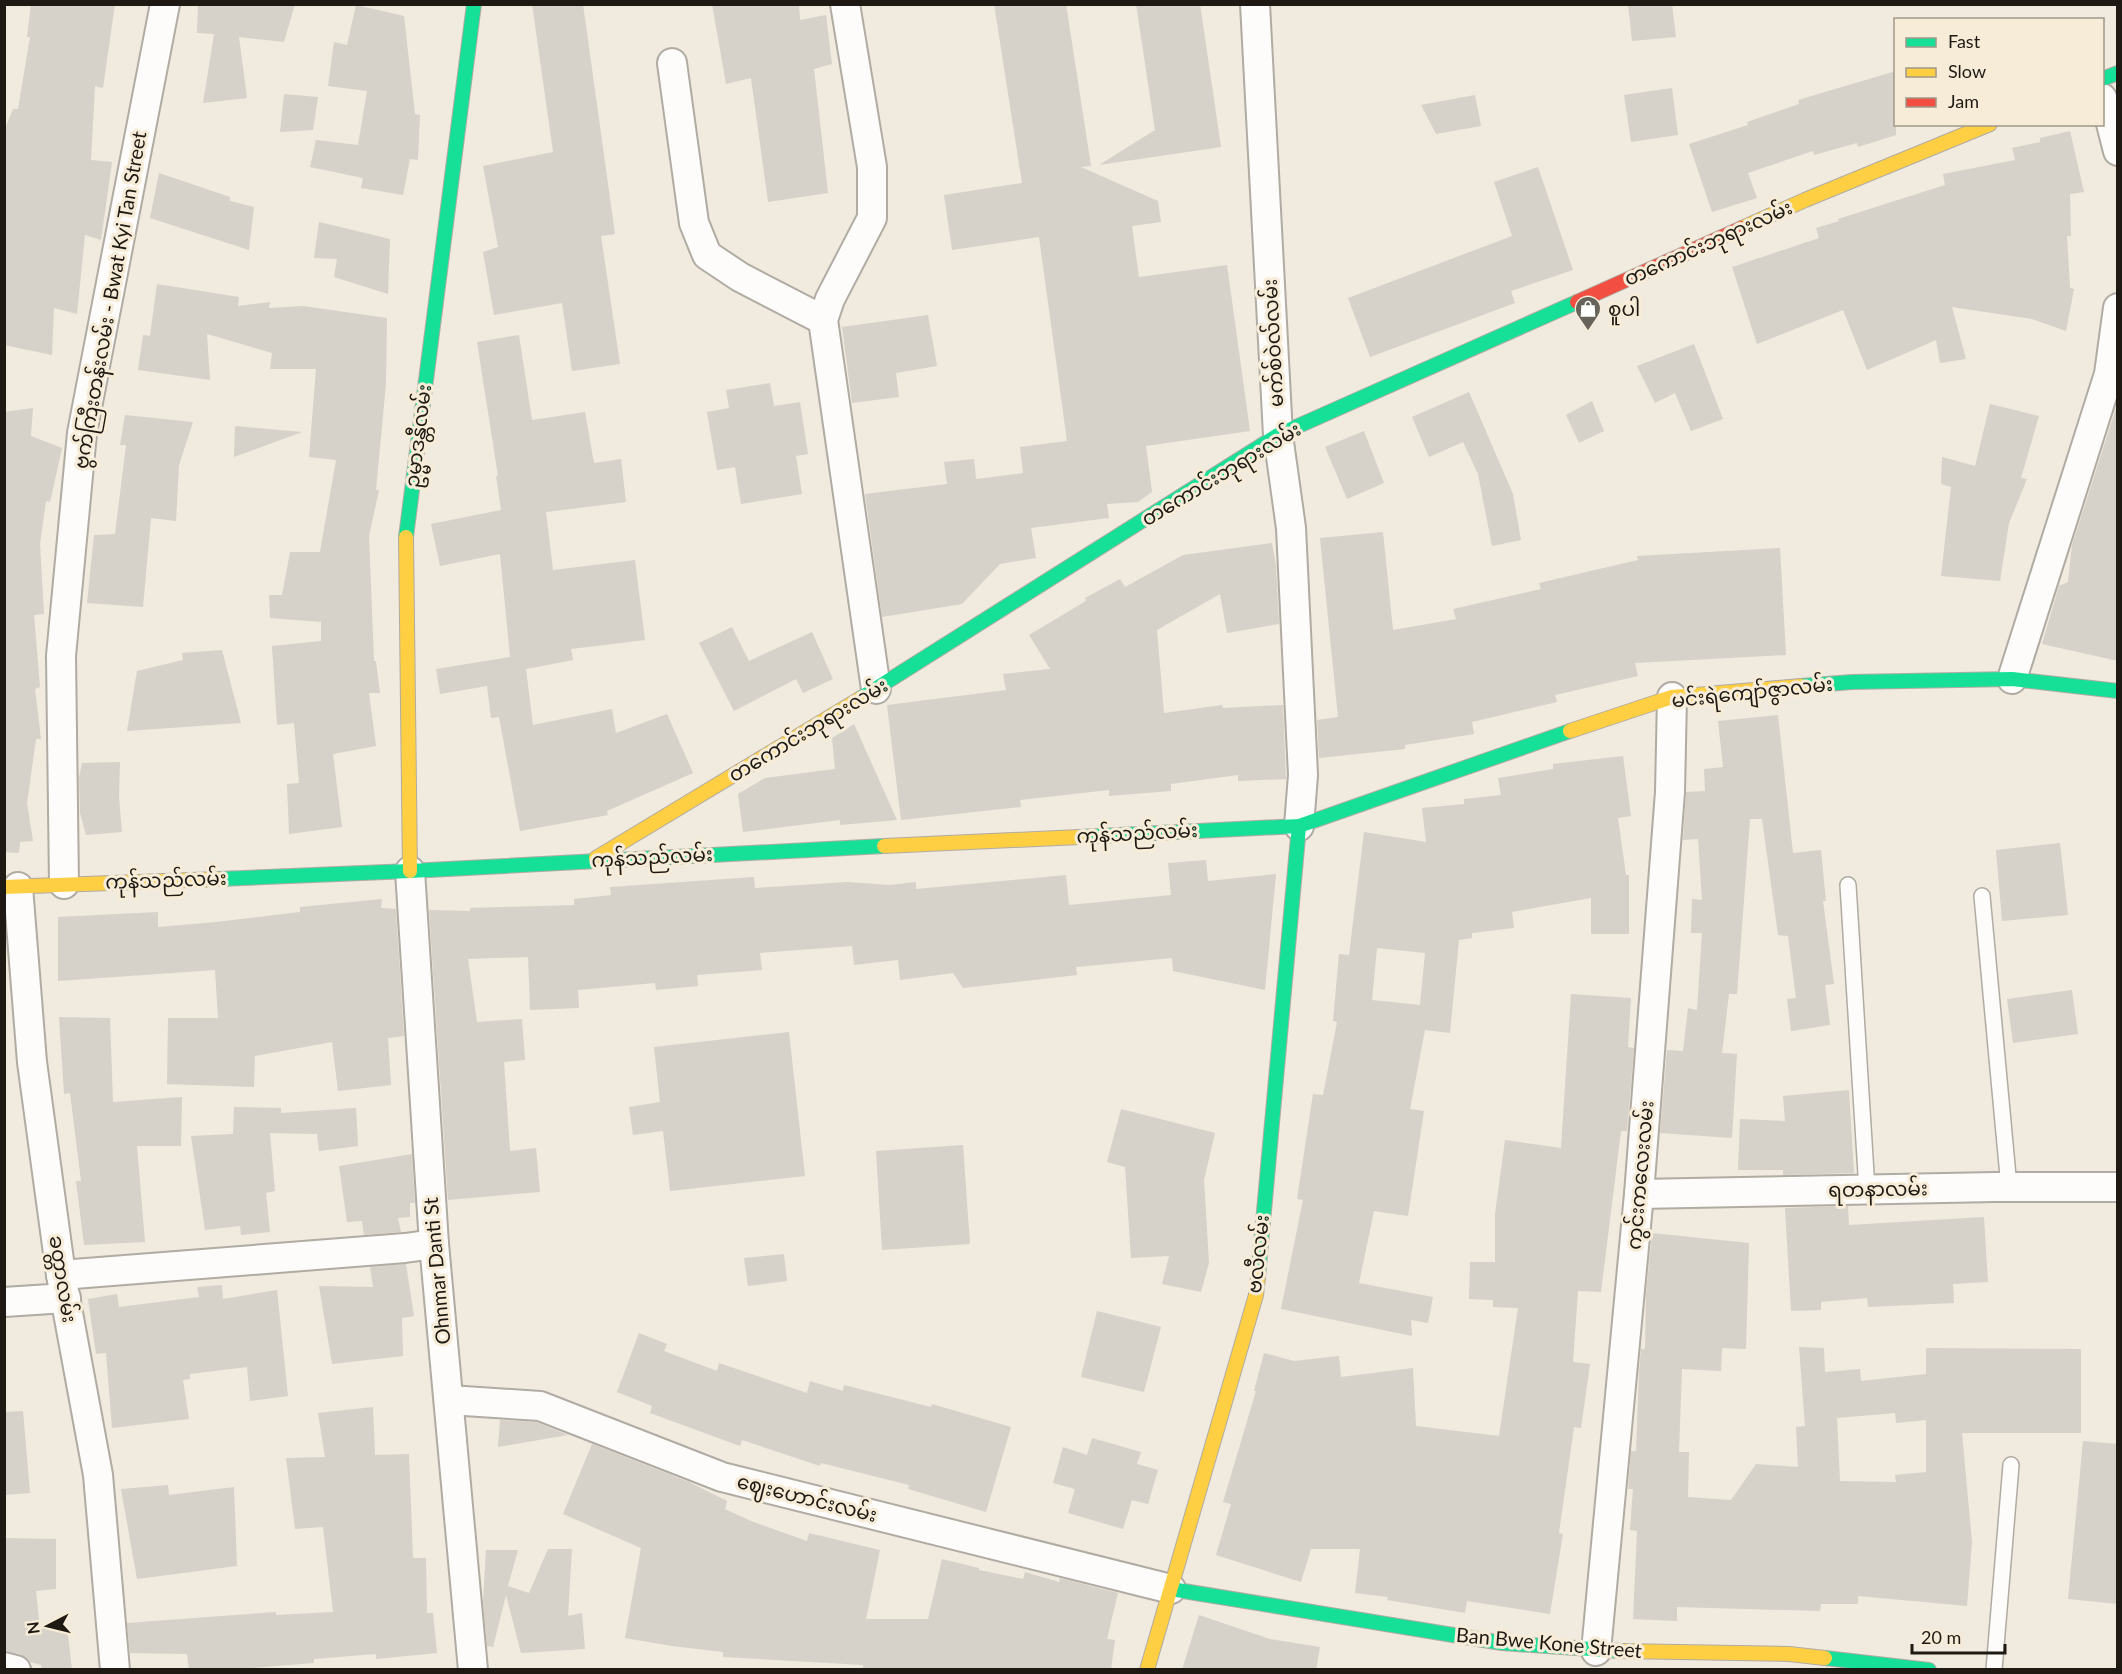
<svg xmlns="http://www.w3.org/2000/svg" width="2122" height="1674" viewBox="0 0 2122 1674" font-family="Lato,'Noto Sans Myanmar',sans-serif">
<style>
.building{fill:#d6d1c9;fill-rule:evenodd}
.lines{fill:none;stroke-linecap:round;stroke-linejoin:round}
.lane-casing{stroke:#b0aba3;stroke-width:18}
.street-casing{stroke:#b0aba3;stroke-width:32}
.fast-casing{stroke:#b0aba3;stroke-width:16}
.slow-casing{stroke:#b0aba3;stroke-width:16}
.jam-casing{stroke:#b0aba3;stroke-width:16}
.lane{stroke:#fdfcfa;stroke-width:15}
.street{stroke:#fdfcfa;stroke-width:28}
.fast{stroke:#16e098;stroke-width:14}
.slow{stroke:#ffcf43;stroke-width:14}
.jam{stroke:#f24e42;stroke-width:14}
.labels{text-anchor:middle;stroke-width:6;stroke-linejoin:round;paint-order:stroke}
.street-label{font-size:20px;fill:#1e1a13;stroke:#f7ecd8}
.poi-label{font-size:20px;fill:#1e1a13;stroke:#f7ecd8;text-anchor:start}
</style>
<rect width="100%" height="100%" fill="#f0eadf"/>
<g class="building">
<path d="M 31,4 L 115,4 L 103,88 L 95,86 L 91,160 L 112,162 L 101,240 L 85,235 L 77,314 L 54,308 L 52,355 L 4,345 L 4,131 L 13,109 L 18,109 L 30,37 L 27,37 Z"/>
<path d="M 198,4 L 295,4 L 284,42 L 239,37 L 247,98 L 203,103 L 214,34 L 197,33 Z"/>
<path d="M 532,4 L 583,4 L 615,234 L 601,236 L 620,364 L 572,371 L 562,303 L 494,315 L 483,252 L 498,247 L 483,166 L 553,152 Z"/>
<path d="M 712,4 L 799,4 L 800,20 L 826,15 L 832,64 L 814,69 L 828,193 L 768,202 L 751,78 L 726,84 Z"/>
<path d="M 994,4 L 1066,4 L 1091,166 L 1081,167 L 1158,201 L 1161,222 L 1132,226 L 1139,277 L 1227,265 L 1250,431 L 1146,446 L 1152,492 L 1138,502 L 1107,504 L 1109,518 L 1031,528 L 1036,558 L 1000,564 L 962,604 L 882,617 L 865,494 L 947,484 L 944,462 L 974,459 L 976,479 L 1023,473 L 1020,447 L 1067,441 L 1039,237 L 952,250 L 944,195 L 1022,183 Z"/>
<path d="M 1136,4 L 1200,4 L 1221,147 L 1099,165 L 1155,130 Z"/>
<path d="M 1628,4 L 1672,4 L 1676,37 L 1632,41 Z"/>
<path d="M 356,5 L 404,16 L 415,114 L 420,115 L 418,160 L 410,159 L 403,195 L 361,188 L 363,178 L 310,167 L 316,140 L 358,145 L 367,91 L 328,86 L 334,42 L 347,45 Z"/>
<path d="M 1896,71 L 1896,135 L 1858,147 L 1857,143 L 1814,155 L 1813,151 L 1748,173 L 1757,198 L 1712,212 L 1689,144 L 1748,125 L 1747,122 L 1799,104 L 1798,100 Z"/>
<path d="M 1672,88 L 1678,135 L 1631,142 L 1624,95 Z"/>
<path d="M 284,94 L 318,97 L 313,130 L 280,132 Z"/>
<path d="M 1475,95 L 1481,126 L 1436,134 L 1421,105 Z"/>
<path d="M 2070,131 L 2084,192 L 2070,194 L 2071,236 L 2067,236 L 2070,288 L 2074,289 L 2066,331 L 2032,319 L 1952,307 L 1966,359 L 1940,363 L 1936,340 L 1867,370 L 1843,310 L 1757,344 L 1732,267 L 1819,238 L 1816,228 L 1839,221 L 1838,219 L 1945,185 L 1943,174 L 2015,160 L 2012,148 L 2040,142 L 2040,138 Z"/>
<path d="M 1538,167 L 1573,270 L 1511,291 L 1515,303 L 1370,357 L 1348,298 L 1512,236 L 1494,182 Z"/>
<path d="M 159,173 L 230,197 L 230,201 L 254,207 L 249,250 L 150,218 Z"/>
<path d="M 319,222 L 390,239 L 388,294 L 334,277 L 337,259 L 314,258 Z"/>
<path d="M 157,284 L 239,297 L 238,306 L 270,302 L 269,308 L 303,306 L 387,318 L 386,383 L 376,490 L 379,490 L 369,536 L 374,661 L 376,661 L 380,693 L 369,693 L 376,746 L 333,754 L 342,827 L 289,834 L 287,784 L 299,783 L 294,723 L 277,725 L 272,646 L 321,641 L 321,622 L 270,618 L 269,595 L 282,595 L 290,552 L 320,552 L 336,460 L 309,457 L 316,369 L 270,369 L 272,353 L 207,334 L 210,380 L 138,370 L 143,335 L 150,336 Z"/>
<path d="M 928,315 L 937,366 L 896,373 L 899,397 L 852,403 L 842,327 Z"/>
<path d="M 519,335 L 532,420 L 585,412 L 594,463 L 621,459 L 626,502 L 546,512 L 553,570 L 635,560 L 645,640 L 571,649 L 573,660 L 526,669 L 533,725 L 612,709 L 616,733 L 667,714 L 693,773 L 607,811 L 608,815 L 520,831 L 499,717 L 491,718 L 487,686 L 440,694 L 436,669 L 510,657 L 500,554 L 440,566 L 431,524 L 501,510 L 496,476 L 498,476 L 477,342 Z"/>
<path d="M 1694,344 L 1723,419 L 1691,431 L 1675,393 L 1655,403 L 1637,366 Z"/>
<path d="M 770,383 L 774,406 L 800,402 L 808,454 L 796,456 L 802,494 L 741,504 L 735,467 L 717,470 L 707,412 L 729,408 L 726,390 Z"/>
<path d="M 1469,392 L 1513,494 L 1521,540 L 1492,546 L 1478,474 L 1463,442 L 1429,457 L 1412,417 Z"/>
<path d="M 1592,401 L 1604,431 L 1579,443 L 1566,415 Z"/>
<path d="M 2118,402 L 2118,661 L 2042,644 L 2059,586 L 2068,582 L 2072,545 Z"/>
<path d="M 1990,404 L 2039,416 L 2021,478 L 2027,479 L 2009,523 L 2000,581 L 1941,576 L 1951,487 L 1941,484 L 1942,457 L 1975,466 Z"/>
<path d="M 33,408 L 31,436 L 62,448 L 50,502 L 46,501 L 40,544 L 44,614 L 34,615 L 40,687 L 35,689 L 41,739 L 36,739 L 27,803 L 33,841 L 20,842 L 19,853 L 4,852 L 4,412 Z"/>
<path d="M 125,415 L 193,422 L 179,465 L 176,521 L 151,518 L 143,607 L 87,603 L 94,535 L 115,534 L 126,445 L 120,445 Z"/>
<path d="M 235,426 L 302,432 L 234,457 Z"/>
<path d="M 1364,431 L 1384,483 L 1347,499 L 1325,447 Z"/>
<path d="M 1383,532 L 1393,630 L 1456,619 L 1453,609 L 1541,589 L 1539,583 L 1638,560 L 1637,556 L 1780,548 L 1786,655 L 1635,663 L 1638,676 L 1555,695 L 1557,702 L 1472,722 L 1474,734 L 1405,745 L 1405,749 L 1319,758 L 1317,720 L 1338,717 L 1320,538 Z"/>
<path d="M 1272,543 L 1276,566 L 1279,624 L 1227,633 L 1220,594 L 1157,630 L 1164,713 L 1222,705 L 1223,708 L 1283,705 L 1286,779 L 1238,781 L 1238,775 L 1171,784 L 1171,791 L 1109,796 L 1109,790 L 1020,800 L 1021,807 L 901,820 L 887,705 L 1006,690 L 1003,674 L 1050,669 L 1029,635 L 1086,601 L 1085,598 L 1120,579 L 1125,587 L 1183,555 Z"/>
<path d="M 732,627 L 749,661 L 812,632 L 833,679 L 803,693 L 796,679 L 734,711 L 699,643 Z"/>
<path d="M 222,650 L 241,723 L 127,731 L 137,671 L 183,660 L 182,653 Z"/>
<path d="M 1778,715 L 1793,853 L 1821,850 L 1826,901 L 1823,901 L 1834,984 L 1825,985 L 1830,1025 L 1791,1031 L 1787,999 L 1796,998 L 1788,936 L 1778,935 L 1762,819 L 1750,819 L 1737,994 L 1729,994 L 1722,1053 L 1737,1054 L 1732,1138 L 1660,1133 L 1667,1050 L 1683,1051 L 1688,1008 L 1697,1010 L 1702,933 L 1691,933 L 1692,899 L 1702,900 L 1698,839 L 1683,840 L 1686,792 L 1705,791 L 1704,769 L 1723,767 L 1718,721 Z"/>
<path d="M 854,724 L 897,820 L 840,825 L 840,820 L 743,832 L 738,794 L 765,778 L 835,769 L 832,738 Z"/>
<path d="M 1623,756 L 1631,816 L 1618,818 L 1626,875 L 1629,875 L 1629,934 L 1591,934 L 1591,898 L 1512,912 L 1514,928 L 1472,933 L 1472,938 L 1459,940 L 1450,1033 L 1425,1030 L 1410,1109 L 1424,1111 L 1408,1216 L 1374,1211 L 1359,1283 L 1433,1297 L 1428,1323 L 1411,1320 L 1412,1336 L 1281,1309 L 1303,1200 L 1297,1199 L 1313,1094 L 1323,1095 L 1337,1022 L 1333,1021 L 1339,954 L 1349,955 L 1364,832 L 1426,842 L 1422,808 L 1464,804 L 1464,799 L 1501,795 L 1498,778 L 1553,769 L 1553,764 ZM 1377,948 L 1425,953 L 1420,1005 L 1372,1000 Z"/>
<path d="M 120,762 L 119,797 L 122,832 L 86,835 L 80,813 L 79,778 L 82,763 Z"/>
<path d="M 2060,843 L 2068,915 L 2002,921 L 1996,850 Z"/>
<path d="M 1206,860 L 1208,881 L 1276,874 L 1265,990 L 1173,971 L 1172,958 L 1076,967 L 1077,975 L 963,988 L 953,973 L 900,980 L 898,960 L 854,965 L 852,946 L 760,953 L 762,970 L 697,975 L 698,986 L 656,990 L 655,983 L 578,990 L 579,1008 L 530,1010 L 528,957 L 468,959 L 477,1022 L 522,1019 L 525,1060 L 504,1062 L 510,1151 L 536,1148 L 540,1192 L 448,1200 L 429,910 L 470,911 L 470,908 L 574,905 L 574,899 L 611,895 L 610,887 L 754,877 L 755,888 L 847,882 L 890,885 L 916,882 L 916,889 L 1066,875 L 1069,905 L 1171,895 L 1168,863 Z"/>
<path d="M 382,899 L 381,908 L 396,909 L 404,1036 L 388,1038 L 391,1085 L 338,1091 L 332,1042 L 255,1056 L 254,1087 L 167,1084 L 168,1018 L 218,1018 L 215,970 L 58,981 L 58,917 L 158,912 L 158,927 L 216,922 L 300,912 L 300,907 Z"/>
<path d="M 2072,990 L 2078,1034 L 2013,1043 L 2007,999 Z"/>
<path d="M 1571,994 L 1631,998 L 1628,1047 L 1634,1048 L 1627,1131 L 1621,1131 L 1601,1292 L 1578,1291 L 1573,1362 L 1590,1364 L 1581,1428 L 1574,1427 L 1559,1533 L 1563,1534 L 1550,1614 L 1467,1601 L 1465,1613 L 1387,1600 L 1388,1597 L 1355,1593 L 1360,1549 L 1311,1549 L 1301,1582 L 1216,1555 L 1231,1504 L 1223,1502 L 1256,1391 L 1254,1391 L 1264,1353 L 1294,1361 L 1339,1356 L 1341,1377 L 1413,1368 L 1416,1426 L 1499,1436 L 1518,1308 L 1493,1307 L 1493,1300 L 1469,1299 L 1470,1262 L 1495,1262 L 1495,1214 L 1505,1140 L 1561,1148 Z"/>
<path d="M 59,1017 L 110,1018 L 113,1102 L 182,1097 L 181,1146 L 137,1146 L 145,1242 L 84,1245 L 76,1181 L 81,1181 L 70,1093 L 64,1094 Z"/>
<path d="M 789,1032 L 805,1176 L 670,1191 L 663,1131 L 633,1135 L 629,1107 L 660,1102 L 654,1047 Z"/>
<path d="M 1849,1090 L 1854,1173 L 1783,1175 L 1783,1170 L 1738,1170 L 1740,1119 L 1785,1121 L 1783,1096 Z"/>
<path d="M 234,1107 L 281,1108 L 281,1113 L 356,1108 L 358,1146 L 319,1151 L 317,1134 L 270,1133 L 275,1191 L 266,1193 L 270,1232 L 241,1235 L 240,1226 L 205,1230 L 191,1136 L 233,1134 Z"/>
<path d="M 1121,1109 L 1215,1133 L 1204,1180 L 1209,1263 L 1201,1292 L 1162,1284 L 1169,1256 L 1131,1258 L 1125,1167 L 1107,1162 Z"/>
<path d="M 963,1145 L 970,1244 L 882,1250 L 876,1151 Z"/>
<path d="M 412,1154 L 415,1203 L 410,1203 L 410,1217 L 398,1218 L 401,1232 L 364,1235 L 362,1221 L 347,1222 L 339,1166 Z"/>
<path d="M 1848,1206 L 1849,1225 L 1984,1217 L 1988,1282 L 1953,1284 L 1954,1303 L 1868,1307 L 1867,1298 L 1821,1302 L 1821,1310 L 1791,1311 L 1785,1208 Z"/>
<path d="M 1652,1233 L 1749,1243 L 1746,1349 L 1722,1348 L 1721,1371 L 1682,1369 L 1679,1452 L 1689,1452 L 1688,1497 L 1731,1500 L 1756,1464 L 1798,1467 L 1796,1427 L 1805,1426 L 1799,1347 L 1824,1348 L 1825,1372 L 1860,1369 L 1861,1381 L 1926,1374 L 1926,1348 L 2081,1349 L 2081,1433 L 1962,1433 L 1972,1542 L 1967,1606 L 1858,1596 L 1858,1604 L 1821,1604 L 1820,1611 L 1677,1607 L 1677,1621 L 1633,1619 L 1637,1531 L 1630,1530 L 1633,1489 L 1628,1489 L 1631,1451 L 1636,1451 L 1639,1373 L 1641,1349 L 1645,1349 L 1646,1295 ZM 1895,1413 L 1896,1423 L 1926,1420 L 1926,1472 L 1895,1475 L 1896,1482 L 1840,1481 L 1837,1418 Z"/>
<path d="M 784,1254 L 787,1281 L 748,1286 L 744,1258 Z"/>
<path d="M 406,1264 L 414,1316 L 402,1318 L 403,1356 L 332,1364 L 319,1286 L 373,1287 L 370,1267 Z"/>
<path d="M 222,1285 L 223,1299 L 277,1290 L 288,1396 L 250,1401 L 247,1367 L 190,1374 L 190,1379 L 183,1380 L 189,1419 L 112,1428 L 106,1353 L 96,1354 L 88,1299 L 117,1294 L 119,1307 L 199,1297 L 197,1287 Z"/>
<path d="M 1097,1311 L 1161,1327 L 1144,1392 L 1081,1377 Z"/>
<path d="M 639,1333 L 667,1344 L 664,1351 L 717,1371 L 719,1363 L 807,1393 L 810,1381 L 843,1391 L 844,1385 L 931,1407 L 932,1404 L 1011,1427 L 986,1512 L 908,1489 L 909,1485 L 821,1463 L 820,1466 L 742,1440 L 740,1446 L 650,1413 L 652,1406 L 617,1392 Z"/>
<path d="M 373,1407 L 375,1455 L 409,1454 L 413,1558 L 426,1558 L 427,1613 L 433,1613 L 437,1653 L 376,1659 L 376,1654 L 314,1659 L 314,1663 L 227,1670 L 189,1670 L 187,1654 L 130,1653 L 127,1623 L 276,1612 L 276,1615 L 333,1612 L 323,1527 L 295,1529 L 286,1458 L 325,1457 L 318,1413 Z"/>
<path d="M 23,1411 L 30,1493 L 4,1495 L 4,1412 Z"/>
<path d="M 500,1420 L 536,1422 L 568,1435 L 498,1447 Z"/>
<path d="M 1092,1438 L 1141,1452 L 1137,1464 L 1158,1470 L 1148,1504 L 1132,1500 L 1123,1529 L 1068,1513 L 1075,1489 L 1053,1483 L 1063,1447 L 1087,1455 Z"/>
<path d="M 2083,1441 L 2118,1444 L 2118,1604 L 2068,1599 Z"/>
<path d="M 592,1444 L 689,1482 L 727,1501 L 725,1509 L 751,1521 L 807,1541 L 809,1533 L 880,1550 L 866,1619 L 928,1619 L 942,1559 L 979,1568 L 979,1570 L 1023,1579 L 1025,1572 L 1059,1582 L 1060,1578 L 1118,1593 L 1107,1639 L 1115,1640 L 1111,1670 L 863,1670 L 863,1665 L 723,1657 L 723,1652 L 672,1646 L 625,1638 L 641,1548 L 563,1514 Z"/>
<path d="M 168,1485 L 169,1495 L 234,1487 L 237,1566 L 137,1579 L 121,1489 Z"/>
<path d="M 4,1538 L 56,1539 L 56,1589 L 36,1591 L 40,1629 L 67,1627 L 72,1670 L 42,1670 L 41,1665 L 30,1662 L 21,1654 L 4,1651 Z"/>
<path d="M 548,1549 L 572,1549 L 568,1616 L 582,1613 L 585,1649 L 521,1653 L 506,1595 L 493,1647 L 487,1646 L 483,1602 L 486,1550 L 518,1550 L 508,1586 L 529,1593 Z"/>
<path d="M 1199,1615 L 1270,1639 L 1320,1647 L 1316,1670 L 1182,1670 Z"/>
</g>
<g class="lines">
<defs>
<g id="lane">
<path d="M 1848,885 L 1867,1190"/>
<path d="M 1982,896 L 2009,1187"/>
<path d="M 1994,1670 L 2011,1465"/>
</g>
<g id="street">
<path d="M 845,4 L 872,167 L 872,218 L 830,299 L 823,320 L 876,689"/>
<path d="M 1255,4 L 1278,435 L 1291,528 L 1303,775 L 1299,826"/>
<path d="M 672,63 L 694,223 L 707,255 L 740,277 L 823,320"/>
<path d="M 2102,98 L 2107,108 L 2118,151"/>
<path d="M 2012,679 L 2109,374 L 2118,308"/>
<path d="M 410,871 L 434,1244 L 473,1670"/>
<path d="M 64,884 L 61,656 L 82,433 L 165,4"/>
<path d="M 18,887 L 32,1062 L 61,1275 L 98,1475 L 115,1670"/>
<path d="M 1639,1194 L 1995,1187 L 2118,1187"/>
<path d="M 61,1275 L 405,1248 L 434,1244"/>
<path d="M 4,1302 L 66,1298"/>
<path d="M 449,1400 L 540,1406 L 722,1477 L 1171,1589"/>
<path d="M 1596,1651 L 1639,1194 L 1670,792 L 1672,697"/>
<path d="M 4,1667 L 16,1670"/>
</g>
<g id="fast">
<path d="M 2102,79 L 2118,73"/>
<path d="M 406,537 L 474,4"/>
<path d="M 1801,686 L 1852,682 L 2012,679 L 2118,691"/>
<path d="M 861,698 L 1278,435 L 1577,302"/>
<path d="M 1079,837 L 1299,826 L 1570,731"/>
<path d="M 218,879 L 410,871 L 884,846"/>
<path d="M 1258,1277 L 1299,826"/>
<path d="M 1171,1589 L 1502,1643 L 1621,1651"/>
<path d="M 1825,1658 L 1929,1670"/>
</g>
<g id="slow">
<path d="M 1742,228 L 1805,200 L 1990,124"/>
<path d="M 406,537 L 410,871"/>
<path d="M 1570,731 L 1672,697 L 1801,686"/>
<path d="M 884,846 L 1079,837"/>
<path d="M 596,858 L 861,698"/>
<path d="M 4,887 L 218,879"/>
<path d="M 1621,1651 L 1789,1654 L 1825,1658"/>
<path d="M 1147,1670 L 1256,1295 L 1258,1277"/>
</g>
<path id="jam" d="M 1577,302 L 1742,228"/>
</defs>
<use href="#lane" class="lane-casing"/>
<use href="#street" class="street-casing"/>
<use href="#fast" class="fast-casing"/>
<use href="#slow" class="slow-casing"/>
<use href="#jam" class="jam-casing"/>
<use href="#lane" class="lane"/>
<use href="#street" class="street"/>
<use href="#fast" class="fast"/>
<use href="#slow" class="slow"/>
<use href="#jam" class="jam"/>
</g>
<defs>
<symbol id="shop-pin" viewBox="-11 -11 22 30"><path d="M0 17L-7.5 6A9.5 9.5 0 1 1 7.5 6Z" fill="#68635a" stroke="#f7ecd8"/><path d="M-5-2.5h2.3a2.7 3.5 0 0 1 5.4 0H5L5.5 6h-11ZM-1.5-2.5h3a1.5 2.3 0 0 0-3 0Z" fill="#fff"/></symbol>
</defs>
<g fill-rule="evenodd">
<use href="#shop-pin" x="1573" y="294" width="30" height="40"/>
</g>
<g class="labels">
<g class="street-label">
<text transform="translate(1708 243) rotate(-24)" y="7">တကောင်းဘုရားလမ်း</text>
<text transform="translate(110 300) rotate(-80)" y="7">ဗွက်ကြီးတန်းလမ်း - Bwat Kyi Tan Street</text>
<text transform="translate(1273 343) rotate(-93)" y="7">မက်စ်ဝဲလ်လမ်း</text>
<text transform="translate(418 436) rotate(-83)" y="7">ဥမ္မာဒန္တီလမ်း</text>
<text transform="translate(1221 474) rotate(-31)" y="7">တကောင်းဘုရားလမ်း</text>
<text transform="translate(1752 692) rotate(-6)" y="7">မင်းရဲကျော်ဇွာလမ်း</text>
<text transform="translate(808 730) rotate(-31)" y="7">တကောင်းဘုရားလမ်း</text>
<text transform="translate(1137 833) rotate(-3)" y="7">ကုန်သည်လမ်း</text>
<text transform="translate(652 857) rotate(-3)" y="7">ကုန်သည်လမ်း</text>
<text transform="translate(166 880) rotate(-2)" y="7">ကုန်သည်လမ်း</text>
<text transform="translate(1640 1175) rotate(-85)" y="7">ကွင်းကလေးလမ်း</text>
<text transform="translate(1878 1189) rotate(-1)" y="7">ရတနာလမ်း</text>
<text transform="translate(1258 1254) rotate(-84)" y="7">ဗလီလမ်း</text>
<text transform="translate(437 1271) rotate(-95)" y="7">Ohnmar Danti St</text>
<text transform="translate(63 1279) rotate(81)" y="7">ခတ္တာလမ်း</text>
<text transform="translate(807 1498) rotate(14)" y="7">ဈေးဟောင်းလမ်း</text>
<text transform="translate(1549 1643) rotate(5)" y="7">Ban Bwe Kone Street</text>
</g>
<g class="poi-label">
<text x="1608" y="316">စူပါ</text>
</g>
</g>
<rect width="2122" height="1674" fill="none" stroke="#1e1a13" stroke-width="12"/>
<rect x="1894" y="18" width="210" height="108" fill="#f7ecd8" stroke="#a09889" stroke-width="1.5"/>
<rect x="1906" y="38" width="30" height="9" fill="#16e098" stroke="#a09889" stroke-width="1.5"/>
<text x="1948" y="48" font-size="18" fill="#1e1a13">Fast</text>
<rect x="1906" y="68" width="30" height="9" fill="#ffcf43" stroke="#a09889" stroke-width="1.5"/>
<text x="1948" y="78" font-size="18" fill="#1e1a13">Slow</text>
<rect x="1906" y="98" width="30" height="9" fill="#f24e42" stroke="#a09889" stroke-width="1.5"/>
<text x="1948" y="108" font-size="18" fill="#1e1a13">Jam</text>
<g transform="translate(48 1626) rotate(263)" stroke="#f7ecd8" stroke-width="4.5" paint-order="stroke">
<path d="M0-4.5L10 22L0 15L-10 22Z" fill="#1e1a13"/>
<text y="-9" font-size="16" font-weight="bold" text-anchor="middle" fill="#1e1a13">N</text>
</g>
<path d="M1912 1644v9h93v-9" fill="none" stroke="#1e1a13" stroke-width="3"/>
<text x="1921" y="1644" font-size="18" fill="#1e1a13" stroke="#f7ecd8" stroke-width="4.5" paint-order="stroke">20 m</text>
</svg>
